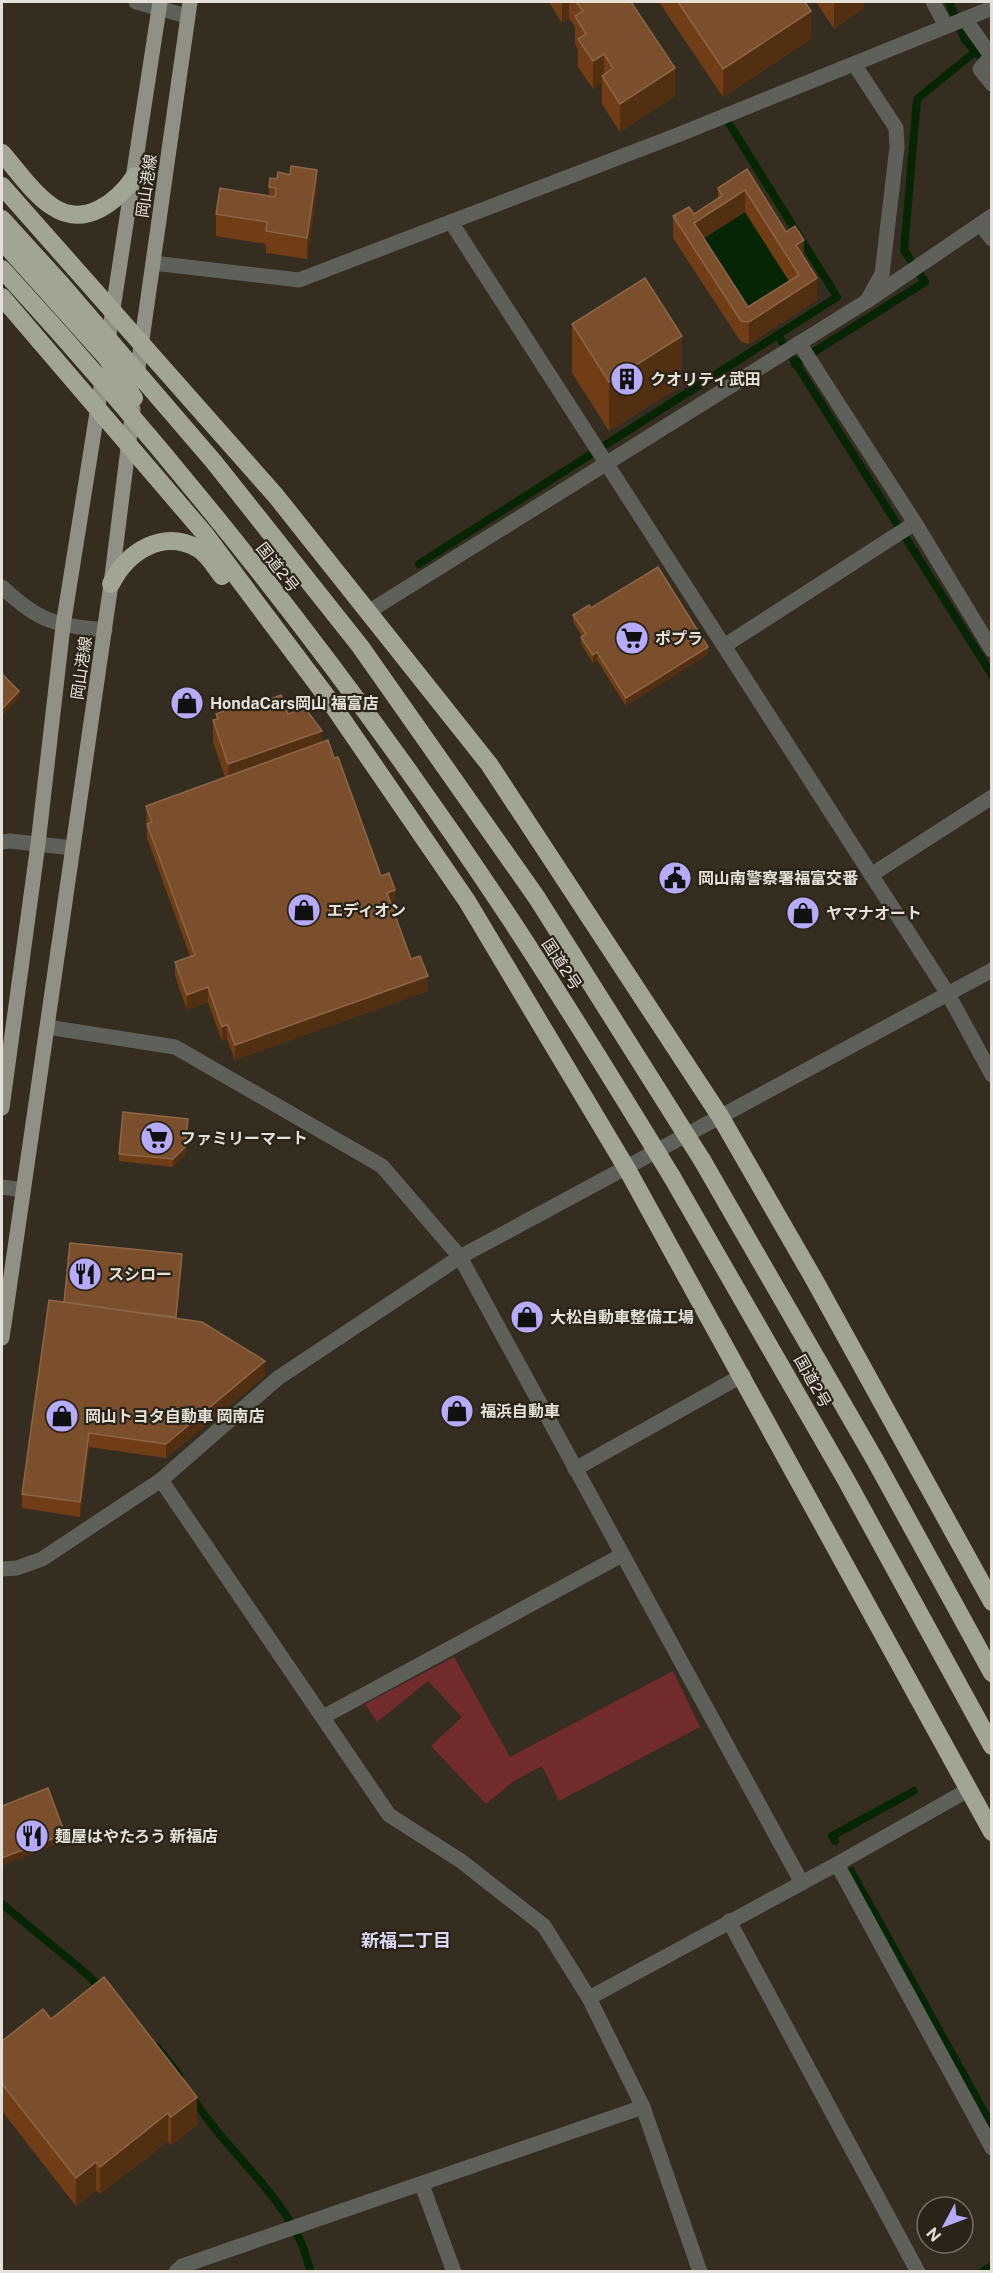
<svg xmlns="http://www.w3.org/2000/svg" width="993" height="2273" viewBox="0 0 993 2273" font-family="'Public Sans','Noto Sans JP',sans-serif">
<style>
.green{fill:#732c2e}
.water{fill:#062504}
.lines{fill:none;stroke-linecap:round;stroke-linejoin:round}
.stream{stroke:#062504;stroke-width:8}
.street{stroke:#5f6059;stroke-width:15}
.primary{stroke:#909184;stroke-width:15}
.highway{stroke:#a3a594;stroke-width:18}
.highway-bridge{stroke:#a3a594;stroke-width:18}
.wall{fill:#703d17;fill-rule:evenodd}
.shaded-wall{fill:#532f12}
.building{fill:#7c4f2c;stroke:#8d6647;stroke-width:1.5;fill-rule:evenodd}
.labels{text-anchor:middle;stroke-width:4.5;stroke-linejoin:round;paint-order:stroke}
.street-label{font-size:16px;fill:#e5e1d9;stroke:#2a2317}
.poi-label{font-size:16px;font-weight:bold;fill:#e5e1d9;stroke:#2a2317;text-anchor:start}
.neighbourhood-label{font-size:18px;font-weight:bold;fill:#dbd8f6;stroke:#2a2317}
</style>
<rect width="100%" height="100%" fill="#342d20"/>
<path class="green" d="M 454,1657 L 510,1757 L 673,1671 L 700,1727 L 559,1801 L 542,1766 L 514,1781 L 486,1804 L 431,1746 L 462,1717 L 428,1681 L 377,1722 L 365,1704 Z"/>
<path class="water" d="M 745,212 L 799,296 L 748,329 L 694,244 Z"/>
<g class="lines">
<g class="stream">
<path d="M 949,2 L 965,40 L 992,69"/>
<path d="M 778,335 L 992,675"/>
<path d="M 795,364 L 925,282 L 904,250 L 917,99 L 976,51"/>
<path d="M 419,564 L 837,297 L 730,125"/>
<path d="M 835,1841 L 832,1836 L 914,1791"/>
<path d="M 851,1871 L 992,2126"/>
<path d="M 2,1904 L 88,1975 L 103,1991"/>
<path d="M 157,2047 L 179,2075"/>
<path d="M 193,2098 C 224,2148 275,2187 300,2240 C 305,2250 307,2261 311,2272"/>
<path d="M 982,2272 L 992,2266"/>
</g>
<g class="street">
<path d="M 136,2 L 187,16"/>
<path d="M 933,2 L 946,26"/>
<path d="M 965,19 L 991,56 L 980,69 L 992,84"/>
<path d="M 854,64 L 896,128 L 897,147 L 882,274 L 868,299"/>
<path d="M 451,222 L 948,994 L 992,1075"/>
<path d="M 981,225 L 992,239"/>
<path d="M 153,263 L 299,280 L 675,136 L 992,8"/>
<path d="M 799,343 L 915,523 L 992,650"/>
<path d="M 2,587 C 39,622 55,625 105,630"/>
<path d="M 368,612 L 867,301 L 992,216"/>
<path d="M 724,646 L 915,523"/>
<path d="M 2,842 L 10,841 L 73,848"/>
<path d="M 871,875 L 992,797"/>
<path d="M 47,1027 L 175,1047 L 382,1166 L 460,1257 L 802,1883"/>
<path d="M 2,1187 L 23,1190"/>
<path d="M 575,1469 L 743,1375"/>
<path d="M 161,1480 L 389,1815 L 461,1861 L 544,1926 L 589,1998 L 643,2107 L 700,2272"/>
<path d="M 2,1569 L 17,1568 L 42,1559 L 161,1480 L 278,1378 L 460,1257 L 992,970"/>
<path d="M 323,1717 L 622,1555"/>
<path d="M 837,1864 L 992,2148"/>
<path d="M 729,1921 L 918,2272"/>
<path d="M 589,1998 L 837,1864 L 968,1790"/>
<path d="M 422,2185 L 454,2272"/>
<path d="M 176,2272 L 182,2266 L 643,2107"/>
</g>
<g class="primary">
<path d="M 107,348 L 160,2"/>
<path d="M 136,382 L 190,2"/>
<path d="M 2,1108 L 38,844 L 63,626 L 103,375"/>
<path d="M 2,1338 L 111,584 L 133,409"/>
</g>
<g class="highway">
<path d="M 2,153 C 17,170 34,195 53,207 C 85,228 117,202 135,176"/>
<path d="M 2,186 L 276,496 L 489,764 L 720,1116 L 815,1281 L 992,1602"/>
<path d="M 2,241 L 106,357 L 134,398"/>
<path d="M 2,297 L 204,533 L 327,697 L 467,901 L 627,1169 L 992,1832"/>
<path d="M 111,584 C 127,552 162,529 197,548 C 207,553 215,567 222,576"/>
<path d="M 702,1160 L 875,1460 L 992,1673"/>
<path d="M 672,1177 L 845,1478 L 992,1746"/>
</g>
<g class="highway-bridge">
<path d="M 2,219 L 62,285 L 214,462 L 360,646 L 537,898 L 702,1160"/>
<path d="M 2,269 C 187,471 358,689 509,917 C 565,1002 619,1090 672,1177"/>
</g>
</g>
<g class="wall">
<path d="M 549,2 L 631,2 L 675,96 L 620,132 L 602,104 L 602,83 L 593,89 L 578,67 L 578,50 L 575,44 L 575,27 L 569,18 L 562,23 Z"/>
<path d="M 659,2 L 805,2 L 811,39 L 723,97 Z"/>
<path d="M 816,2 L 864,2 L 864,8 L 834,29 Z"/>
<path d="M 747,169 L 782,225 L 804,257 L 817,300 L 749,344 L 741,342 L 673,238 L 673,216 L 694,214 L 718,199 L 718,188 ZM 745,212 L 789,281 L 748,307 L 704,238 Z"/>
<path d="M 269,187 L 317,192 L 307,259 L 266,253 L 266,244 L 216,236 L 216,214 L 269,196 Z"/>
<path d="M 572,324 L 682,385 L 609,431 L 572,373 Z"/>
<path d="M 591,608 L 708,654 L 626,706 L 597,660 L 593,663 L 581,644 L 581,637 L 582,636 L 573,622 L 573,615 Z"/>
<path d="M 238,711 L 288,714 L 322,742 L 334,758 L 381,876 L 395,905 L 392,906 L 411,959 L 428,991 L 235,1060 L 227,1039 L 222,1041 L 208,1002 L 187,1010 L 175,976 L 175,962 L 190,956 L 147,838 L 146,806 L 225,777 L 213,742 L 213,720 L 216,719 L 216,714 Z"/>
<path d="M 188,1126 L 185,1155 L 173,1167 L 119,1161 L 119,1154 Z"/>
<path d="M 182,1261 L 176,1318 L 265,1376 L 166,1458 L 89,1447 L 80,1517 L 22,1508 L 22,1494 Z"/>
<path d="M 51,2019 L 197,2125 L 171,2145 L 168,2141 L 100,2194 L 96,2190 L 76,2206 L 2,2111 L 2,2041 Z"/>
</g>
<g class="shaded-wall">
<path d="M 562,2 L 569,2 L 569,18 L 562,23 Z"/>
<path d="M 834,2 L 864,2 L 864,8 L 834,29 Z"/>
<path d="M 811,11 L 811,39 L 723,97 L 723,69 Z"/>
<path d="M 604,54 L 604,78 L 602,76 L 602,83 L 593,89 L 593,61 Z"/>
<path d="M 675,68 L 675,96 L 620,132 L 620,104 Z"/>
<path d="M 317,170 L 317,192 L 307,259 L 307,238 Z"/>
<path d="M 745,190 L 745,212 L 694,244 L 694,223 Z"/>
<path d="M 804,240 L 804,262 L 796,245 Z"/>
<path d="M 817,278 L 817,300 L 749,344 L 749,322 Z"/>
<path d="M 682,336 L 682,385 L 609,431 L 609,382 Z"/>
<path d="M 708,647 L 708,654 L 626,706 L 626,698 Z"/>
<path d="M 597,652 L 597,660 L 593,663 L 593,655 Z"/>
<path d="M 19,691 L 19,698 L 2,717 L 2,709 Z"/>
<path d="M 322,731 L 322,752 L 228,786 L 228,764 Z"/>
<path d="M 395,890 L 395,905 L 387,907 L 387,893 Z"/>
<path d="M 428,976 L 428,991 L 235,1060 L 235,1045 Z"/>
<path d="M 208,987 L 208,1002 L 187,1010 L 187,995 Z"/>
<path d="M 227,1024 L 227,1039 L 222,1041 L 222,1027 Z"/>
<path d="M 188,1119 L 185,1155 L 173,1167 L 173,1159 Z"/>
<path d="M 182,1254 L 182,1261 L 176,1324 L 176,1317 Z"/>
<path d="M 265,1361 L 265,1376 L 166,1458 L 166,1444 Z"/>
<path d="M 89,1433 L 89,1447 L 80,1517 L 80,1502 Z"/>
<path d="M 65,1834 L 65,1841 L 2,1866 L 2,1858 Z"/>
<path d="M 197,2097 L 197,2125 L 171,2145 L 171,2117 Z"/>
<path d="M 168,2113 L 168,2141 L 100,2194 L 100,2167 Z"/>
<path d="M 96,2162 L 96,2190 L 76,2206 L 76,2178 Z"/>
</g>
<g class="building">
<path d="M 576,2 L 631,2 L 675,68 L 620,104 L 602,76 L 613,68 L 604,54 L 593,61 L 578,39 L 586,34 L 575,16 L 583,11 Z"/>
<path d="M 678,2 L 805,2 L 811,11 L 723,69 Z"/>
<path d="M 291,166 L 317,170 L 307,238 L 266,231 L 267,222 L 216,214 L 220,188 L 275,197 L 276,188 L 269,187 L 270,178 L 277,179 L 278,172 L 290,175 Z"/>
<path d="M 747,169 L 786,232 L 795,226 L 804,240 L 796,245 L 817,278 L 749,322 L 741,321 L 673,216 L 689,207 L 694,214 L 722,196 L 718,188 ZM 745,190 L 799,275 L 748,307 L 694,223 Z"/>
<path d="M 645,278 L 682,336 L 609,382 L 572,324 Z"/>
<path d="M 658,567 L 708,647 L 626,698 L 597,652 L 593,655 L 581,637 L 586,634 L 573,615 L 589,605 L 591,608 Z"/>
<path d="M 2,674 L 19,691 L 2,709 Z"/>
<path d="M 281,695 L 288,714 L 305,708 L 322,731 L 228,764 L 213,720 L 218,719 L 216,714 L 236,706 L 238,711 Z"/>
<path d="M 328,740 L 334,758 L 338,757 L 381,876 L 389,873 L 395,890 L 387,893 L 411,959 L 420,956 L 428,976 L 235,1045 L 227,1024 L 222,1027 L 208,987 L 187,995 L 175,962 L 195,955 L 147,824 L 152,822 L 146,806 Z"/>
<path d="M 123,1112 L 188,1119 L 185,1147 L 173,1159 L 119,1154 Z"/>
<path d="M 70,1243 L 182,1254 L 176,1317 L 142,1313 L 64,1302 Z"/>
<path d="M 49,1300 L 202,1322 L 265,1361 L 166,1444 L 89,1433 L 80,1502 L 22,1494 Z"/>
<path d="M 48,1788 L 65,1834 L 2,1858 L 2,1806 Z"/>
<path d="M 104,1977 L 197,2097 L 171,2117 L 168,2113 L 100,2167 L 96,2162 L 76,2178 L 2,2084 L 2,2041 L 43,2009 L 51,2019 Z"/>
</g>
<defs>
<symbol id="building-disc" viewBox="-11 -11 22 22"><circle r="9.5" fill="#b6abf8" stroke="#2a2317"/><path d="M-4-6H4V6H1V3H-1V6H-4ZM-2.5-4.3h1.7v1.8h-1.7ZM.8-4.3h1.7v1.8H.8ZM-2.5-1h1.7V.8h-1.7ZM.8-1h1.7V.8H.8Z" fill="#111"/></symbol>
<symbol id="supermarket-disc" viewBox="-11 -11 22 22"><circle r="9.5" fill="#b6abf8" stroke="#2a2317"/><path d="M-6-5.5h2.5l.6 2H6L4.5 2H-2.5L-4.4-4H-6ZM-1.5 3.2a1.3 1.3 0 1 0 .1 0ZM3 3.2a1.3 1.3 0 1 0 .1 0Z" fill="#111"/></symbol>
<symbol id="shop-disc" viewBox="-11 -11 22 22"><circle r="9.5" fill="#b6abf8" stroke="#2a2317"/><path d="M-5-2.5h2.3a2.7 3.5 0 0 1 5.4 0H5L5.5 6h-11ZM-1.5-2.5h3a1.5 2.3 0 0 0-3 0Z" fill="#111"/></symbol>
<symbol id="civic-disc" viewBox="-11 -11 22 22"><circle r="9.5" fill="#b6abf8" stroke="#2a2317"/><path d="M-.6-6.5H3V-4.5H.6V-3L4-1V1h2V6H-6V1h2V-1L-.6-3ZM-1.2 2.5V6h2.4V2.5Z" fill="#111"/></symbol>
<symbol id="restaurant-disc" viewBox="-11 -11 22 22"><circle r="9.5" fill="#b6abf8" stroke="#2a2317"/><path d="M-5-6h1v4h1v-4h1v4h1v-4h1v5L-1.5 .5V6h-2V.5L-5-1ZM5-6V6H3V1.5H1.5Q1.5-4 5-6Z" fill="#111"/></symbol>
</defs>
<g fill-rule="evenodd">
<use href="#building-disc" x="608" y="360" width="38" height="38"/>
<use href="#supermarket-disc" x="613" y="619" width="38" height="38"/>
<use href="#shop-disc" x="168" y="684" width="38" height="38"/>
<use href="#civic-disc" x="656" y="859" width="38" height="38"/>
<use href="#shop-disc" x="285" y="891" width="38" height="38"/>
<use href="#shop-disc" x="784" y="894" width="38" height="38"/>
<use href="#supermarket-disc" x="138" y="1119" width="38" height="38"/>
<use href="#restaurant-disc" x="66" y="1255" width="38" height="38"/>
<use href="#shop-disc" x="508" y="1298" width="38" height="38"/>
<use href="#shop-disc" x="438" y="1392" width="38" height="38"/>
<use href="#shop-disc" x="43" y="1397" width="38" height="38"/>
<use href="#restaurant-disc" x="13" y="1817" width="38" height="38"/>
</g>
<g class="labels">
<g class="street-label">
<text transform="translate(146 186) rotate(-82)" y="6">岡山港線</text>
<text transform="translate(278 567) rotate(52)" y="6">国道2号</text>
<text transform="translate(81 668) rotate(-82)" y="6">岡山港線</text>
<text transform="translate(562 964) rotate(57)" y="6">国道2号</text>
<text transform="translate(813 1381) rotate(61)" y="6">国道2号</text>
</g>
<g class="poi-label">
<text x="650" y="385">クオリティ武田</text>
<text x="655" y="644">ポプラ</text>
<text x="210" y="709">HondaCars岡山 福富店</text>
<text x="698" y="884">岡山南警察署福富交番</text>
<text x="327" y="916">エディオン</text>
<text x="826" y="919">ヤマナオート</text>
<text x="180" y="1144">ファミリーマート</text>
<text x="108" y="1280">スシロー</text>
<text x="550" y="1323">大松自動車整備工場</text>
<text x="480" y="1417">福浜自動車</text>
<text x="85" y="1422">岡山トヨタ自動車 岡南店</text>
<text x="55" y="1842">麺屋はやたろう 新福店</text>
</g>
<g class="neighbourhood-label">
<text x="406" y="1947">新福二丁目</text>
</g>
</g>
<rect width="993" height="2273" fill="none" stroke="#e5e1d9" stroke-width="6"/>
<g transform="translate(945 2225) rotate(229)"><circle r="28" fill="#2a2317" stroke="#756f65" stroke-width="1.5"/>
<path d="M0-4.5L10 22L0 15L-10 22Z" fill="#b6abf8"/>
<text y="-9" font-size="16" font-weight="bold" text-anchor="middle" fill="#e5e1d9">N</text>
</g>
</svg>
